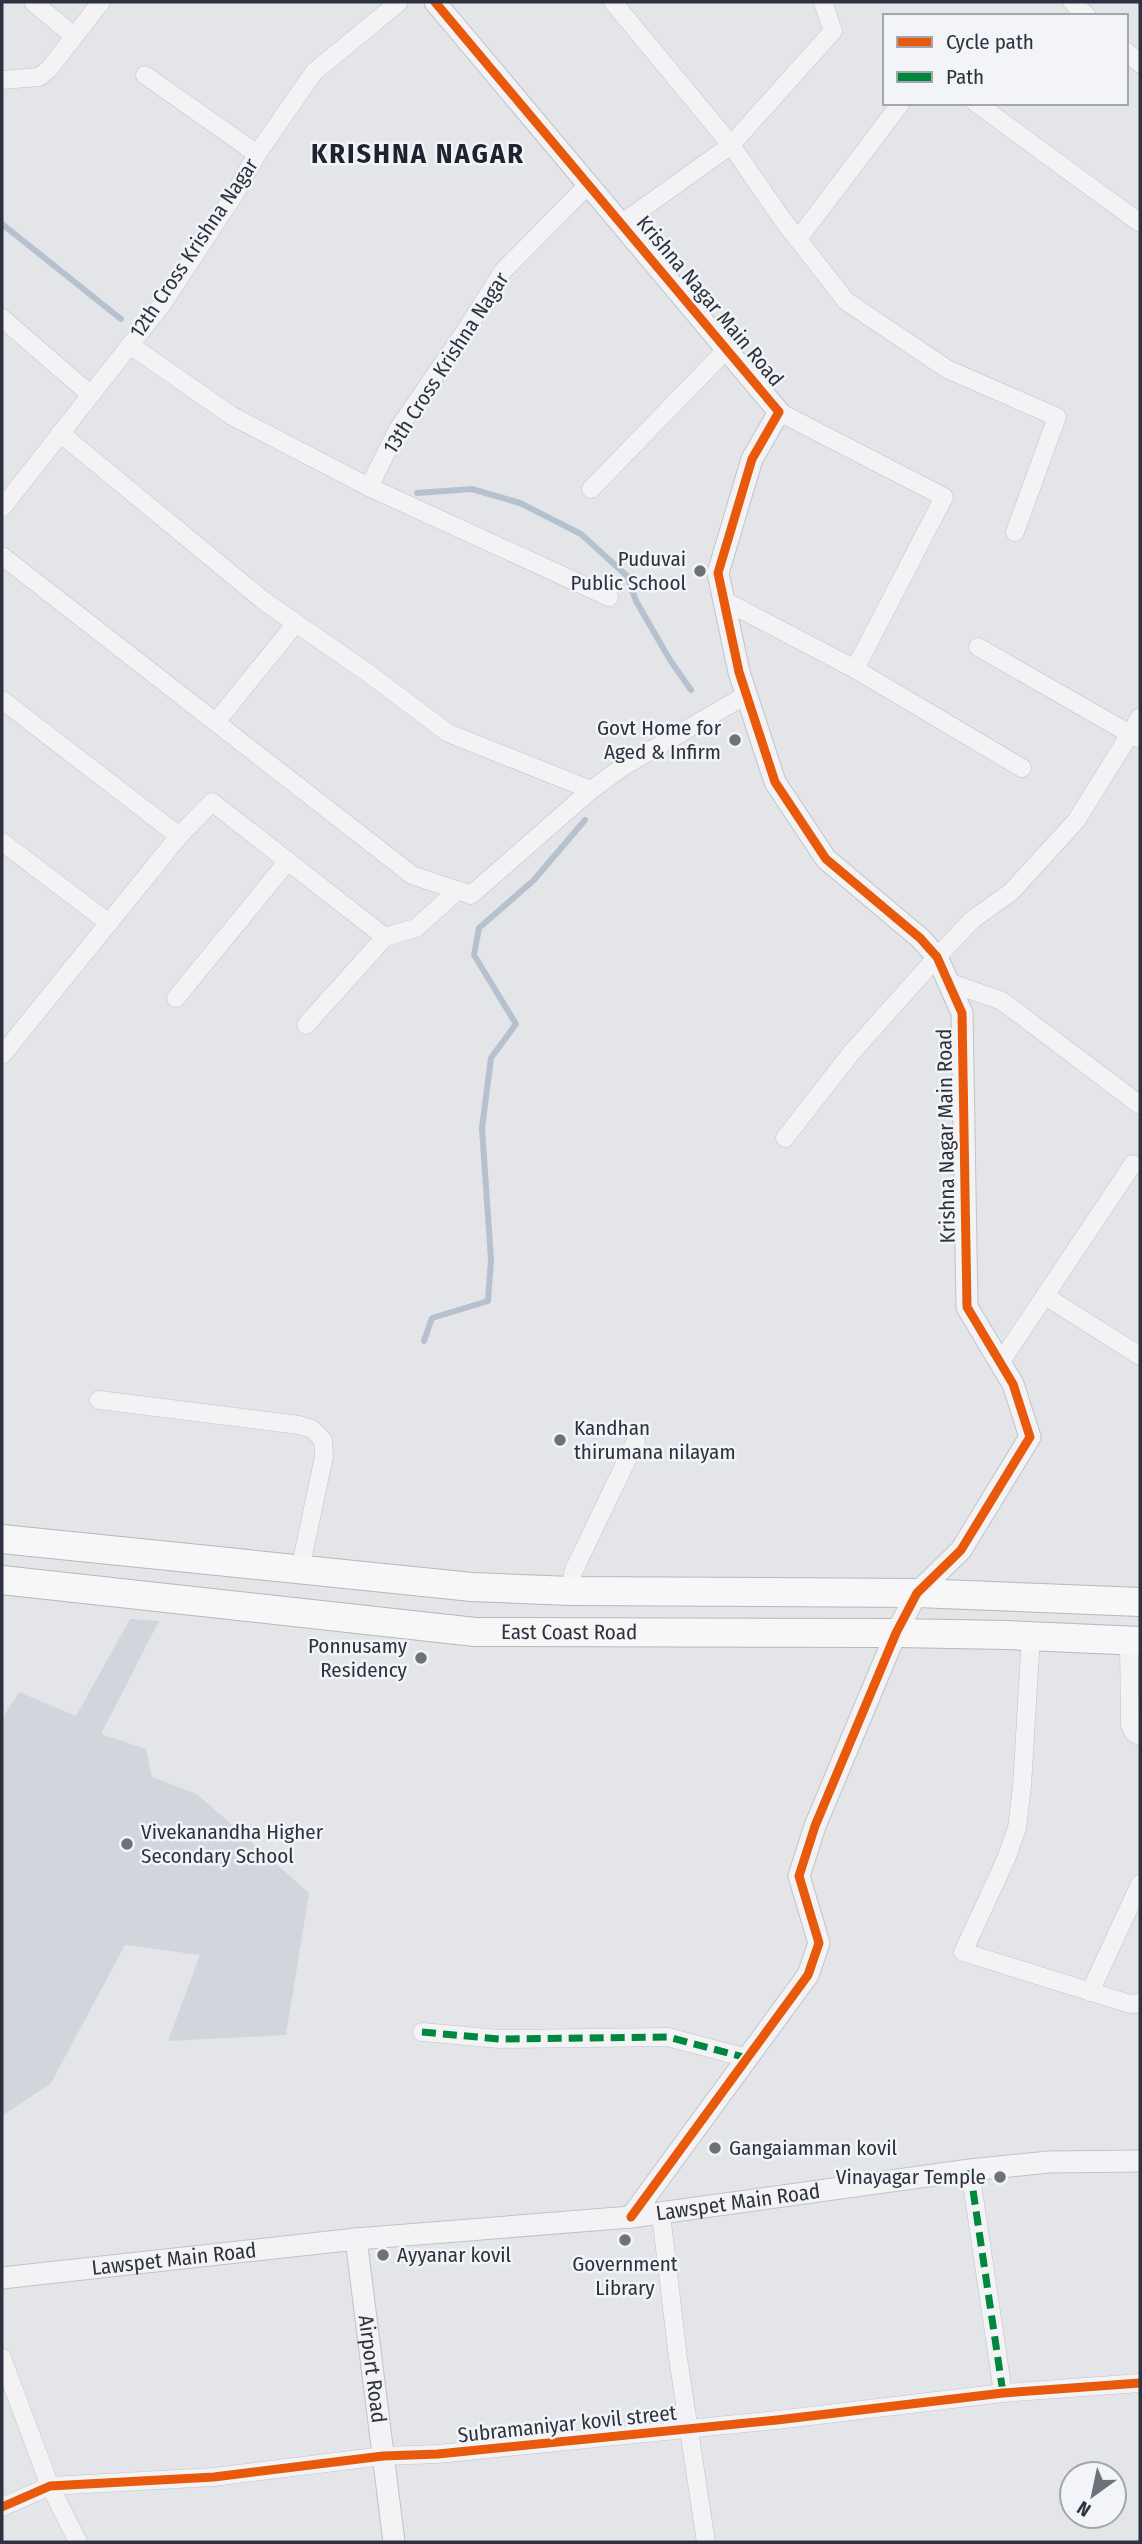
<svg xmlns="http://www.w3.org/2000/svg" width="1142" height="2544" viewBox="0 0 1142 2544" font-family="'Fira Sans Condensed',sans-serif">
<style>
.built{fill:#d2d5db}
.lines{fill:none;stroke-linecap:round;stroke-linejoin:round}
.stream{stroke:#b6c1d0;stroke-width:6}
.minor-casing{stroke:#c2c3c6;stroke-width:19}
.tertiary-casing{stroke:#c2c3c6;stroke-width:23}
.trunk-casing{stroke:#b6b8bc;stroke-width:30}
.minor{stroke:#f3f3f5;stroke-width:18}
.tertiary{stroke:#f3f3f5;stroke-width:21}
.trunk{stroke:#f7f7f7;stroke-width:28}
.quiet{stroke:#00873e;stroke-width:7;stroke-dasharray:14 7;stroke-linecap:butt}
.cycleway-casing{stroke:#f2f4f7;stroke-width:13}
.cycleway{stroke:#e8590c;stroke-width:9}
.poi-dot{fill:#6c717a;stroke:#f2f4f7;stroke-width:2.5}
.labels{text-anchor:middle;stroke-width:5;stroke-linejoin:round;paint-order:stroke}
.street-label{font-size:21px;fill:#2c323f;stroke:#f2f4f7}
.poi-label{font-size:21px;fill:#2c323f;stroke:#f2f4f7;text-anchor:end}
.district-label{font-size:28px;font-weight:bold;letter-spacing:2px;fill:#1e2330;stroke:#f2f4f7}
</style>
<rect width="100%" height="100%" fill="#e3e5e8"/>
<path class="built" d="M 130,1619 L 159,1621 L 101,1734 L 146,1749 L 152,1777 L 197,1794 L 309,1893 L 286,2035 L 168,2041 L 200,1955 L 125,1945 L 51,2083 L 2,2116 L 2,1719 L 19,1692 L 76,1716 Z"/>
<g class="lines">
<g class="stream">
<path d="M 2,224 L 121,319"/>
<path d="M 417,493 L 472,489 L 520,503 L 581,534 L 627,576 L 636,601 L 670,660 L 691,690"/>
<path d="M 424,1341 L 432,1318 L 488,1301 L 491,1260 L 482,1128 L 491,1058 L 516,1024 L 474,955 L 479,928 L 534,880 L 585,820"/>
</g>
<defs>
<g id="minor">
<path d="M 33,2 L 74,36"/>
<path d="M 613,2 L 731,145 L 782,219 L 846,301 L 947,369 L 1057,417 L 1015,532"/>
<path d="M 1072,2 L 1087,16"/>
<path d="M 1126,51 L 1140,64"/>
<path d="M 145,75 L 257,154"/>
<path d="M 2,80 L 39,77 L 49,69 L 101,2"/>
<path d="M 976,103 L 1140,223"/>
<path d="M 622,223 L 731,145 L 833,31 L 823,2"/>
<path d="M 798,239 L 901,103"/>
<path d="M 2,318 L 91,395"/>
<path d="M 130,345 L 232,416 L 369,487 L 609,597"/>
<path d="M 60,433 L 264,601 L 368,673 L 448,733 L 591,790"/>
<path d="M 369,487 L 398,429 L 464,333 L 503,271 L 589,184"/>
<path d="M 591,489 L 727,349"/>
<path d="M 2,508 L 163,303 L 234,195 L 257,154 L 314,72 L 399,2"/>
<path d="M 2,556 L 412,875 L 471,895 L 591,790 L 624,766 L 746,695"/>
<path d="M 723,600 L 855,669 L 944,497 L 779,412"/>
<path d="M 855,669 L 1022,768"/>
<path d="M 2,700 L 179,836"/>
<path d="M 1140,717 L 1130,734 L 1140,739"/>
<path d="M 216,722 L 296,623"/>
<path d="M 2,842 L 109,923"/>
<path d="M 948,982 L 1002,1001 L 1140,1105"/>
<path d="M 176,998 L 288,861"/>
<path d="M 306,1025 L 385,937"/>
<path d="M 2,1055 L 179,836 L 212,802 L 385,937 L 416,928 L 458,890"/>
<path d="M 785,1138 L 852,1052 L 937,957 L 972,920 L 1011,892 L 1076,821 L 1130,734 L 978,647"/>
<path d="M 1045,1296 L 1140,1356"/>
<path d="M 1000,1363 L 1133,1164"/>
<path d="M 99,1400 L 299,1425 L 312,1429 L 323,1440 L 324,1456 L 300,1570"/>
<path d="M 571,1591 L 573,1572 L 636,1441"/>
<path d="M 1031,1636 L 1022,1786 L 1017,1828 L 1006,1859 L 963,1952 L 1130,2004 L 1140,2003"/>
<path d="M 1129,1641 L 1130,1725 L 1134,1733 L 1140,1736"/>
<path d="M 1090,1992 L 1140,1884"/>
<path d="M 422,2032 L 499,2039 L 668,2037 L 747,2058"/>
<path d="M 970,2170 L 1003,2393"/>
<path d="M 661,2214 L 678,2358 L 706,2542"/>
<path d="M 2,2358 L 50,2486 L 78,2542"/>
<path d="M 2,2507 L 50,2486 L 214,2477 L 383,2456 L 438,2454 L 777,2420 L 1003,2393 L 1140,2383"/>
</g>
<g id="tertiary">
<path d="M 435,2 L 779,412 L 752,459 L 718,573 L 739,672 L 775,782 L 826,859 L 920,938 L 937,957 L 962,1013 L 967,1307 L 1013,1384 L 1030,1437 L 961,1550 L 917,1593 L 896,1633 L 815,1826 L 799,1876 L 819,1943 L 808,1975 L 631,2217"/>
<path id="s1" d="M 356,2239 L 394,2542"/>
<path id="s2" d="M 2,2278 L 356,2239 L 631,2217 L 970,2170 L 1049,2162 L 1140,2161"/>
</g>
<g id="trunk">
<path d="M 2,1539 L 472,1587 L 571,1591 L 917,1593 L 1140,1602"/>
<path id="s3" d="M 2,1580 L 475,1632 L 896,1633 L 1007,1635 L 1140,1641"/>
</g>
</defs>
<use href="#minor" class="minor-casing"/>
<use href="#tertiary" class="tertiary-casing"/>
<use href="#trunk" class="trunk-casing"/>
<use href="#minor" class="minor"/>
<use href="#tertiary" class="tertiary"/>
<use href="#trunk" class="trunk"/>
<g class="quiet">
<path d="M 422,2032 L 499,2039 L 668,2037 L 747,2058"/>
<path d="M 970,2170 L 1003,2393"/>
</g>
<defs>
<g id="cycleway">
<path d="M 435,2 L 779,412 L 752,459 L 718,573 L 739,672 L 775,782 L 826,859 L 920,938 L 937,957 L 962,1013 L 967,1307 L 1013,1384 L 1030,1437 L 961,1550 L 917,1593 L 896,1633 L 815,1826 L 799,1876 L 819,1943 L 808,1975 L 631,2217"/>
<path d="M 2,2507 L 50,2486 L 214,2477 L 383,2456 L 438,2454 L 777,2420 L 1003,2393 L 1140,2383"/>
</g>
</defs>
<use href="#cycleway" class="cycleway-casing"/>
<use href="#cycleway" class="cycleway"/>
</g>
<g class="poi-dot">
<circle cx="700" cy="571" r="7"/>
<circle cx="735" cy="740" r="7"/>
<circle cx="560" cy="1440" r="7"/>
<circle cx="421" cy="1658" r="7"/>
<circle cx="127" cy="1844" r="7"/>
<circle cx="715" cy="2148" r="7"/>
<circle cx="1000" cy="2177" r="7"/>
<circle cx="625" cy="2240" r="7"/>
<circle cx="383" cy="2255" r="7"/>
</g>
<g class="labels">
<g class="street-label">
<text transform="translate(194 248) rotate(-56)" y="7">12th Cross Krishna Nagar</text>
<text transform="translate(710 301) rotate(50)" y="7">Krishna Nagar Main Road</text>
<text transform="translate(446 363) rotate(-57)" y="7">13th Cross Krishna Nagar</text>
<text transform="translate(946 1136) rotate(-91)" y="7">Krishna Nagar Main Road</text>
<text dy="7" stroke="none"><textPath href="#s3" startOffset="570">East Coast Road</textPath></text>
<text dy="7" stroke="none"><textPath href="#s2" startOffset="740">Lawspet Main Road</textPath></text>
<text dy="7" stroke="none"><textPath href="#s2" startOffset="173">Lawspet Main Road</textPath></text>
<text dy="7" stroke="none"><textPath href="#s1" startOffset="131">Airport Road</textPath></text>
<text transform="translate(567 2424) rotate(-6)" y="7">Subramaniyar kovil street</text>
</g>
<g class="poi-label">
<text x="686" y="566">Puduvai<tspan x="686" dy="24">Public School</tspan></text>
<text x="721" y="735">Govt Home for<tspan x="721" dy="24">Aged &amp; Infirm</tspan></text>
<text x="574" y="1435" text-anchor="start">Kandhan<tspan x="574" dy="24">thirumana nilayam</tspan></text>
<text x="407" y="1653">Ponnusamy<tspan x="407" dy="24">Residency</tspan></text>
<text x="141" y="1839" text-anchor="start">Vivekanandha Higher<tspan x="141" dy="24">Secondary School</tspan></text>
<text x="729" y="2155" text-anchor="start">Gangaiamman kovil</text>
<text x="986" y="2184">Vinayagar Temple</text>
<text x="397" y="2262" text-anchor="start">Ayyanar kovil</text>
<text x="625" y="2271" text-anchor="middle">Government<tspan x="625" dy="24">Library</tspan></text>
</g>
<g class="district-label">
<text x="418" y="163">KRISHNA NAGAR</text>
</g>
</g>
<rect width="1142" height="2544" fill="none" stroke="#2c323f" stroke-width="7"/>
<rect x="883" y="14" width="245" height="91" fill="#f2f4f7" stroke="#a3a6ad" stroke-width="2"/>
<rect x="897" y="37" width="35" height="10" fill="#e8590c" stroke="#a3a6ad" stroke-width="2"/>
<text x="946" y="49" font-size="21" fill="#2c323f">Cycle path</text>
<rect x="897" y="72" width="35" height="10" fill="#00873e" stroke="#a3a6ad" stroke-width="2"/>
<text x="946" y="84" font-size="21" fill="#2c323f">Path</text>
<g transform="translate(1093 2495) rotate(213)"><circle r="33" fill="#f2f4f7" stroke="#a3a6ad" stroke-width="2"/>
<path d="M0-5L12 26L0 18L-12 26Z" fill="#6c717a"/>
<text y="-10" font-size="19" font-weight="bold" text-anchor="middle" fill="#2c323f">N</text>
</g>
</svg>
